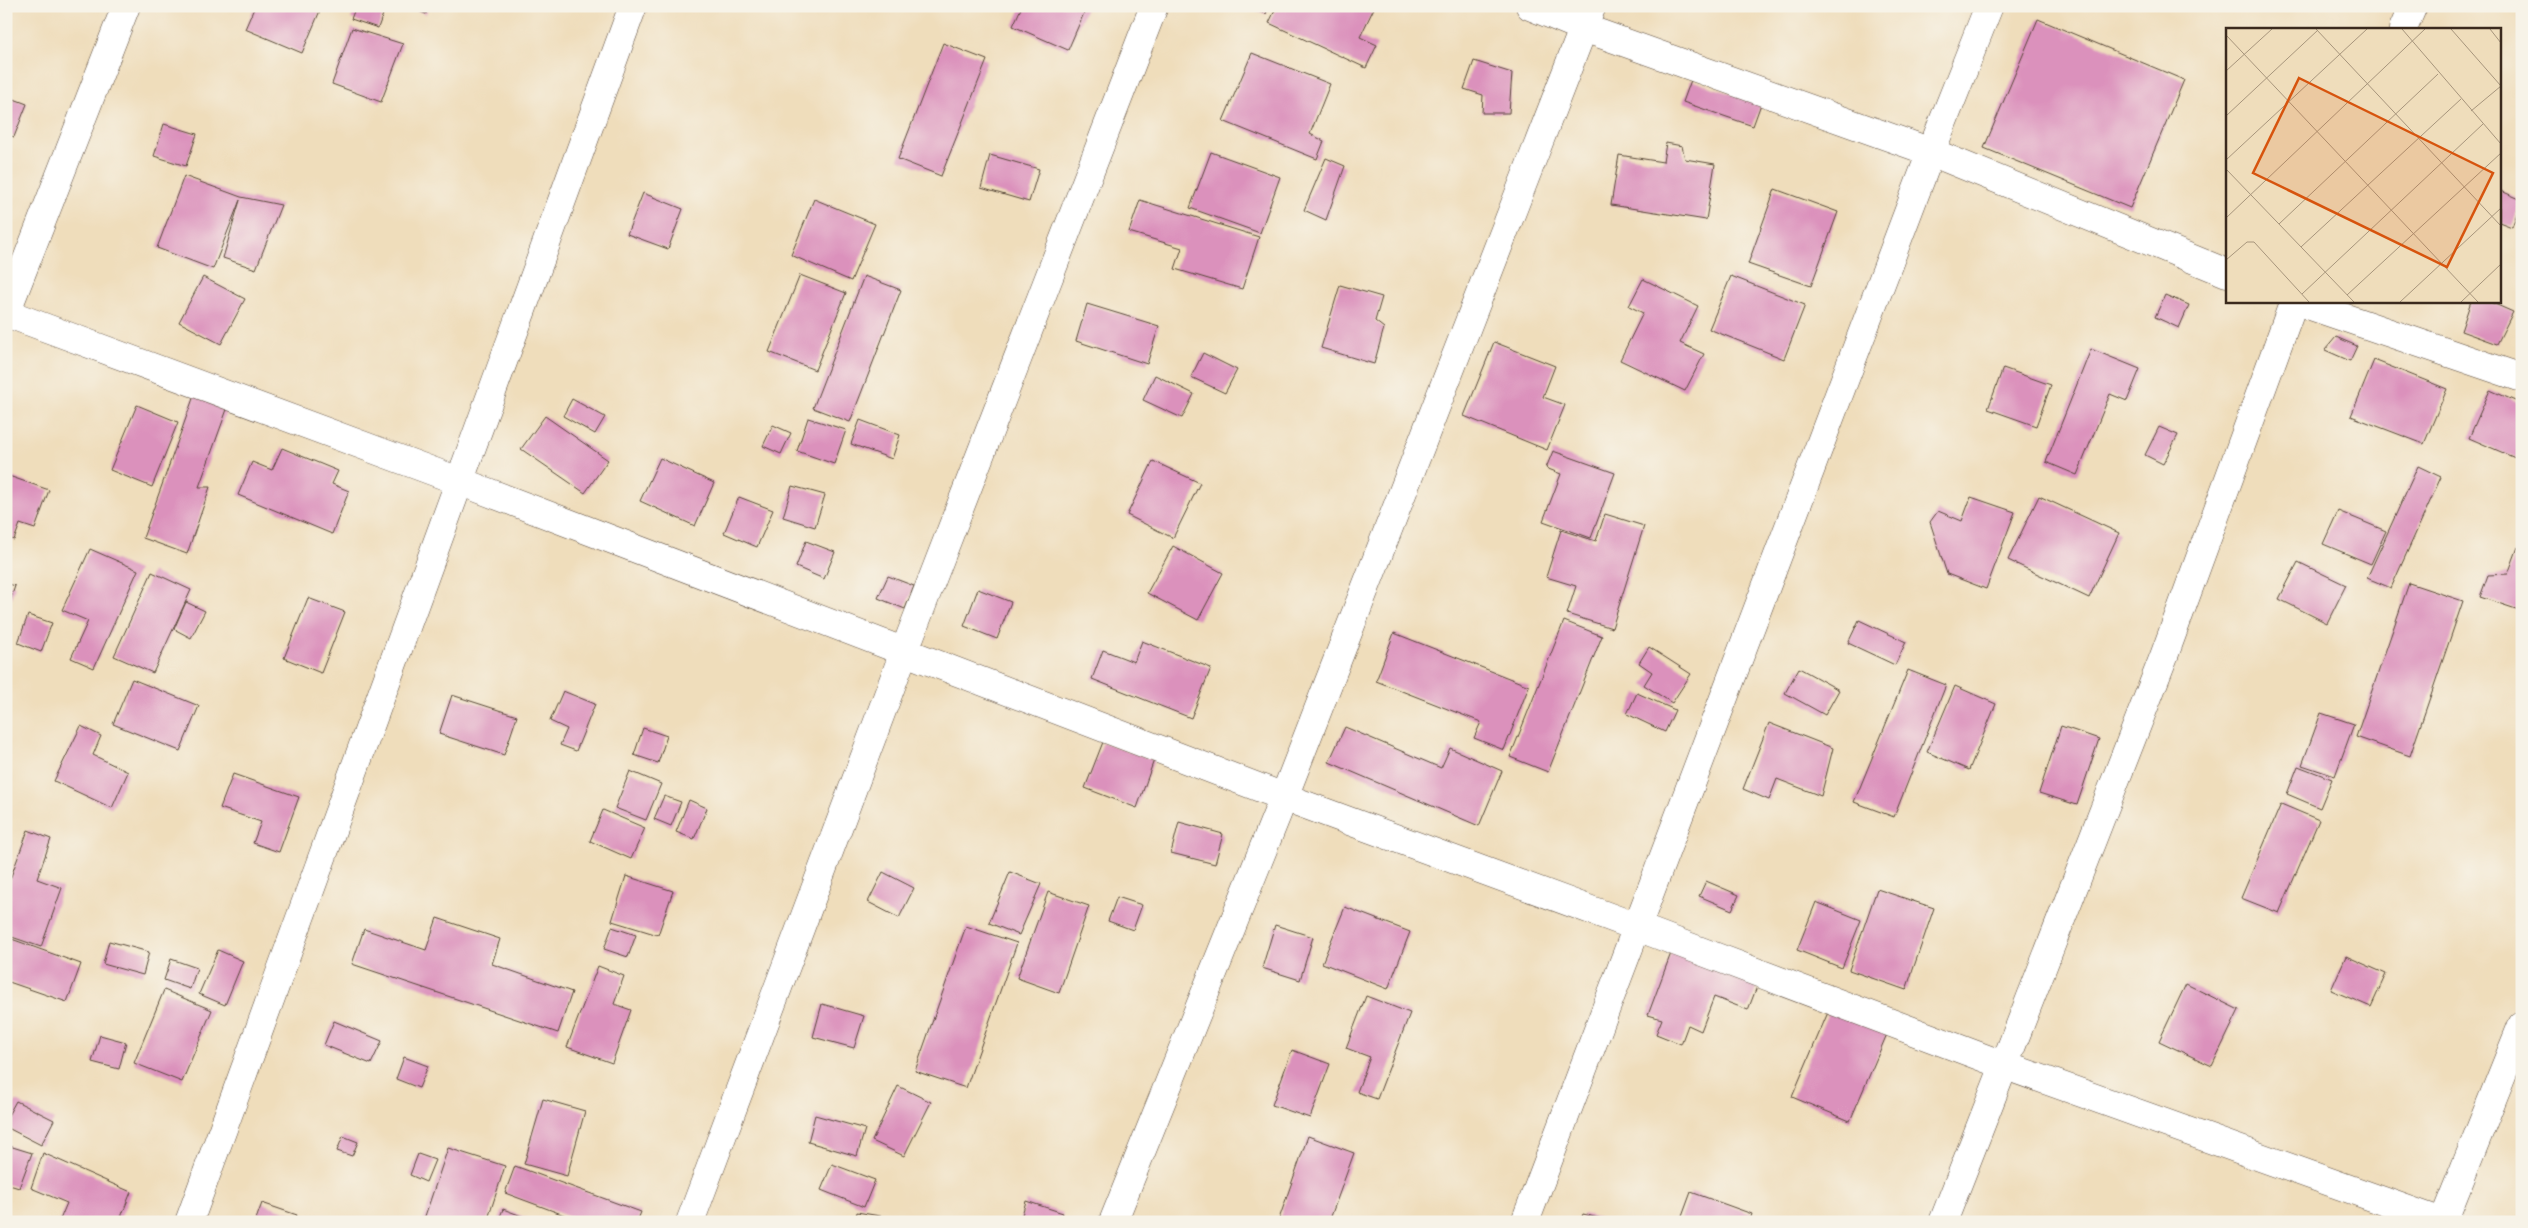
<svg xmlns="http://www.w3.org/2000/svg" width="2528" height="1228" viewBox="0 0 2528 1228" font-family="Vollkorn,serif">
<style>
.building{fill:#db91bc}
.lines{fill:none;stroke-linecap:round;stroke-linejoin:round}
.minor-casing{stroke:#564536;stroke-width:29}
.minor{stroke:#fff;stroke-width:28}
.inset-road{fill:none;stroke:#a7957c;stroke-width:1}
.view{fill:#d7540e;fill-opacity:0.15;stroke:#d7540e;stroke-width:2.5}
.inset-edge{fill:none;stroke:#3b2a1e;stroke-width:2.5}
</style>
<rect width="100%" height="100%" fill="#f7f3e8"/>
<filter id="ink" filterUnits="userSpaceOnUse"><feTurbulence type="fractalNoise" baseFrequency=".02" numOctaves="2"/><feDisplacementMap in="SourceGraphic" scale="10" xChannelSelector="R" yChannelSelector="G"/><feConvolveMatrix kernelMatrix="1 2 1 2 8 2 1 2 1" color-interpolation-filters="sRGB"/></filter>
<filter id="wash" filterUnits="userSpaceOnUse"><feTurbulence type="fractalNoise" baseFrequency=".0096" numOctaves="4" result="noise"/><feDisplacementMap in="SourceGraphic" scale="20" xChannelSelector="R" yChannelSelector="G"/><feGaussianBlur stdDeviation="1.12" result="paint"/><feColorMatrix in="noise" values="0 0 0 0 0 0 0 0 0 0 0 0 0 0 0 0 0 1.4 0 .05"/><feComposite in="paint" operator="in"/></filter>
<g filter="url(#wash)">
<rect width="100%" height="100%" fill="#efddbb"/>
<g id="blocks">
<g class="building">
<path d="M 255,6 L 322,6 L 302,53 L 245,29 Z"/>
<path d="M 356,6 L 386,6 L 378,28 L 351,19 Z"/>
<path d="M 406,6 L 429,6 L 426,14 Z"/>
<path d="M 1022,6 L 1087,6 L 1068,50 L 1013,26 Z"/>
<path d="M 1245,6 L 1269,6 L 1266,14 Z"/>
<path d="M 1277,6 L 1375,6 L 1360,37 L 1377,45 L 1366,68 L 1269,23 Z"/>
<path d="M 2038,19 L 2184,80 L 2130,208 L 1984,148 Z"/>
<path d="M 352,28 L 403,44 L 381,102 L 332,84 Z"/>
<path d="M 943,43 L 987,60 L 941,176 L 898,159 Z"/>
<path d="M 1252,53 L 1330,84 L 1310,134 L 1324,141 L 1317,159 L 1223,121 Z"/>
<path d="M 1474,61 L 1512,73 L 1509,113 L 1482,113 L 1483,95 L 1464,89 Z"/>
<path d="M 1691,80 L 1761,104 L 1753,126 L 1683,102 Z"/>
<path d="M 6,96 L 27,104 L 14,137 L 6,134 Z"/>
<path d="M 164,124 L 197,134 L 186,166 L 154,156 Z"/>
<path d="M 1666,143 L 1682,146 L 1685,159 L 1715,164 L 1706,220 L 1611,205 L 1619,155 L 1663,162 Z"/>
<path d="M 1211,152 L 1280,177 L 1260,233 L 1190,208 Z"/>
<path d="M 990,155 L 1039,169 L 1029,202 L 981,188 Z"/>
<path d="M 1326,158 L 1345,166 L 1326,220 L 1304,210 Z"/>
<path d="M 184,176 L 241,197 L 281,205 L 256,269 L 223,258 L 240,200 L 213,269 L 157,248 Z"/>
<path d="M 1775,189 L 1838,212 L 1811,286 L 1748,264 Z"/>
<path d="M 2499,190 L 2522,200 L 2512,227 L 2499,222 Z"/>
<path d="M 643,193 L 683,209 L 668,249 L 627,234 Z"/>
<path d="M 814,199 L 875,224 L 851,281 L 791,255 Z"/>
<path d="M 1140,200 L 1259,237 L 1242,289 L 1175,269 L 1182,248 L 1129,232 Z"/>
<path d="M 800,275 L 846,293 L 815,370 L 769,352 Z"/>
<path d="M 864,276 L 901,290 L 850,422 L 813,408 Z"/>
<path d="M 1731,276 L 1805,305 L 1784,359 L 1709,329 Z"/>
<path d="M 203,277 L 245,299 L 221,344 L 179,322 Z"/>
<path d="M 1643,279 L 1698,306 L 1680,343 L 1704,354 L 1685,391 L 1620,360 L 1643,313 L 1629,306 Z"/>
<path d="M 1340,285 L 1382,297 L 1375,321 L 1384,328 L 1374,364 L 1321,348 Z"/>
<path d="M 2165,295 L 2189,305 L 2179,328 L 2155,317 Z"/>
<path d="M 2471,301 L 2488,301 L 2513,312 L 2497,344 L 2461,331 Z"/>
<path d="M 1087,304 L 1159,326 L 1147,364 L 1076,341 Z"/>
<path d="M 2336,337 L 2357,346 L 2350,361 L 2325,350 Z"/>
<path d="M 1494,342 L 1555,366 L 1543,397 L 1565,405 L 1547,450 L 1464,416 Z"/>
<path d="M 2091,349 L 2140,369 L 2127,401 L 2110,394 L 2077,475 L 2046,462 Z"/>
<path d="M 1203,353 L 1237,370 L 1225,393 L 1191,377 Z"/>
<path d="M 2374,360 L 2447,389 L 2424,444 L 2351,416 Z"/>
<path d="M 2003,368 L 2051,385 L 2036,426 L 1988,409 Z"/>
<path d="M 1155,375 L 1194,394 L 1182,418 L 1143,400 Z"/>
<path d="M 196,390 L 230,401 L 199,487 L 210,487 L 187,554 L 143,538 Z"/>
<path d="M 2490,390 L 2522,404 L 2522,461 L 2469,438 Z"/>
<path d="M 572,399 L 605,417 L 595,434 L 563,416 Z"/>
<path d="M 137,405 L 178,422 L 152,487 L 110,470 Z"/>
<path d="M 545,416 L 608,460 L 585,493 L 521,449 Z"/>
<path d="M 808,418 L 846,430 L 834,464 L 797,451 Z"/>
<path d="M 860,420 L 900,435 L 892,459 L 851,444 Z"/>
<path d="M 773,425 L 791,433 L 781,454 L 763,446 Z"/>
<path d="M 2159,427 L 2178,435 L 2163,464 L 2145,455 Z"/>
<path d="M 282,448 L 338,471 L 332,484 L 349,491 L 332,534 L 238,495 L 252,462 L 272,470 Z"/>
<path d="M 1553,451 L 1615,473 L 1591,538 L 1543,521 L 1561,474 L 1546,468 Z"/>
<path d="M 660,458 L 714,483 L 695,526 L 640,501 Z"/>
<path d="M 1153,461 L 1200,483 L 1173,538 L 1127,515 Z"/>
<path d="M 2418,466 L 2441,477 L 2391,588 L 2367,578 Z"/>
<path d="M 6,475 L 49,490 L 35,529 L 20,524 L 14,540 L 6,537 Z"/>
<path d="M 792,486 L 825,495 L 815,527 L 783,517 Z"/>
<path d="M 2039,496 L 2119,533 L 2089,598 L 2008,560 Z"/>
<path d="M 739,497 L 773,510 L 757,547 L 724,533 Z"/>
<path d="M 1971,497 L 2015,512 L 1986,589 L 1947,574 L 1930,522 L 1938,511 L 1962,521 Z"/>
<path d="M 2338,511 L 2386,531 L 2371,564 L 2323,544 Z"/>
<path d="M 1605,514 L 1644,526 L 1612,628 L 1567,614 L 1576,586 L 1546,577 L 1561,530 L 1596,541 Z"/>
<path d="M 806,541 L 835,552 L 824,579 L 796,567 Z"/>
<path d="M 1173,546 L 1223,573 L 1198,620 L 1147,593 Z"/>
<path d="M 2518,547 L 2522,548 L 2522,611 L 2480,597 L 2488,575 L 2508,574 Z"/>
<path d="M 90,549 L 138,570 L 94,668 L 71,658 L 88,621 L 62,610 Z"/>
<path d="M 2298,562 L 2346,585 L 2327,623 L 2279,599 Z"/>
<path d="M 152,572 L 191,590 L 153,673 L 114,656 Z"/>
<path d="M 888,576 L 914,586 L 905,609 L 878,598 Z"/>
<path d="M 6,583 L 15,586 L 7,610 L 6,610 Z"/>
<path d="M 2409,583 L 2463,601 L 2410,756 L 2356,737 Z"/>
<path d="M 978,589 L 1011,602 L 997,639 L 964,626 Z"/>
<path d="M 308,598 L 345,612 L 321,673 L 284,658 Z"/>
<path d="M 186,602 L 205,611 L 191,638 L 174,629 Z"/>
<path d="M 28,615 L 52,623 L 41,652 L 18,643 Z"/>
<path d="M 1859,620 L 1906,642 L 1895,665 L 1848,643 Z"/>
<path d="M 1564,621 L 1602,636 L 1548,772 L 1510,757 Z"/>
<path d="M 1394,633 L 1529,686 L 1504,750 L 1474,738 L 1481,722 L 1376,681 Z"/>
<path d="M 1142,641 L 1211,668 L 1191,718 L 1092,679 L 1103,650 L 1134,662 Z"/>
<path d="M 1649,647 L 1691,674 L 1672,703 L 1644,685 L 1652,672 L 1639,663 Z"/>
<path d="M 1799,668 L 1839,690 L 1825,715 L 1785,693 Z"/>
<path d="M 1908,670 L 1946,685 L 1894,817 L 1854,802 Z"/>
<path d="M 132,679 L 199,706 L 180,751 L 113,724 Z"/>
<path d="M 1955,686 L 1996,704 L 1969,770 L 1927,752 Z"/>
<path d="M 563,691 L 595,704 L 576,751 L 560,745 L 567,729 L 550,721 Z"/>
<path d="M 1637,693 L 1675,710 L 1665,732 L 1627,714 Z"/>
<path d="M 452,695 L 517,716 L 504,755 L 439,734 Z"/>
<path d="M 2321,713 L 2354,724 L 2335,776 L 2302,765 Z"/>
<path d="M 1769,723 L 1833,748 L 1821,796 L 1777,779 L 1769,800 L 1743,789 Z"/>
<path d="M 81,726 L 101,736 L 93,755 L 128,772 L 112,808 L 54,781 Z"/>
<path d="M 2061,726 L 2099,739 L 2077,805 L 2039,793 Z"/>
<path d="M 1345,727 L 1441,768 L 1450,748 L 1502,771 L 1479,826 L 1329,762 Z"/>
<path d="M 643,728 L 667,736 L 658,763 L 634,755 Z"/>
<path d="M 1103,742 L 1154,760 L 1137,808 L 1085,788 Z"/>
<path d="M 2298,766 L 2332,779 L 2320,808 L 2287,794 Z"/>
<path d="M 630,771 L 661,784 L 646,820 L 615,808 Z"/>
<path d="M 233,774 L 299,797 L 279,852 L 253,843 L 261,822 L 220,808 Z"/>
<path d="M 664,796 L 681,802 L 671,826 L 654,819 Z"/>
<path d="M 689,800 L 707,808 L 694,839 L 676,832 Z"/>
<path d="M 2281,804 L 2319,820 L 2279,913 L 2241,898 Z"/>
<path d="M 603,810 L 645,828 L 631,859 L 590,841 Z"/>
<path d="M 1179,822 L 1223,834 L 1215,864 L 1171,853 Z"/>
<path d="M 28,830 L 51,839 L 37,879 L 62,888 L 41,947 L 6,935 L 6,890 Z"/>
<path d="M 883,872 L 914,888 L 899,918 L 868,902 Z"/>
<path d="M 1010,872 L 1041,884 L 1019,935 L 989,923 Z"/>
<path d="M 626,876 L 673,891 L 658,935 L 612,921 Z"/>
<path d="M 1706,881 L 1739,895 L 1732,910 L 1699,896 Z"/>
<path d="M 1877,889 L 1934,908 L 1906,990 L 1849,970 Z"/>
<path d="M 1048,892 L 1089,906 L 1059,993 L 1017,978 Z"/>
<path d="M 1117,897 L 1142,905 L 1133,930 L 1108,921 Z"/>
<path d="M 1816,902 L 1861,920 L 1842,968 L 1797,950 Z"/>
<path d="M 1345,907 L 1410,932 L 1388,989 L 1322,963 Z"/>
<path d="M 437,918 L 500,939 L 492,964 L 572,992 L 558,1033 L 352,964 L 364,929 L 426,950 Z"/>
<path d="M 1275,925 L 1313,937 L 1300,980 L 1262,968 Z"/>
<path d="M 966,926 L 1017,943 L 966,1088 L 915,1071 Z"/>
<path d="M 612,927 L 636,935 L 628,957 L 604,949 Z"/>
<path d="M 6,937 L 81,964 L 67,1002 L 6,981 Z"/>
<path d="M 109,941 L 149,952 L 143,975 L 103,964 Z"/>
<path d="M 1674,945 L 1761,976 L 1748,1010 L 1714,997 L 1701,1031 L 1688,1025 L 1681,1044 L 1656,1034 L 1662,1019 L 1648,1015 Z"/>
<path d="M 218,950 L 243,961 L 225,1005 L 199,994 Z"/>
<path d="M 2346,956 L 2386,974 L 2371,1007 L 2331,990 Z"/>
<path d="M 171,959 L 197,968 L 190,989 L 164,980 Z"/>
<path d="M 598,966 L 624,976 L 614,1004 L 631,1010 L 612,1063 L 567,1047 Z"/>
<path d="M 2186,984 L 2239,1010 L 2212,1066 L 2159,1041 Z"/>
<path d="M 164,990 L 212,1010 L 182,1082 L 134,1063 Z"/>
<path d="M 1366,996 L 1410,1013 L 1377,1099 L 1357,1092 L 1370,1057 L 1346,1048 Z"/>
<path d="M 822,1004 L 864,1016 L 854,1048 L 813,1037 Z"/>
<path d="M 1829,1010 L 1887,1034 L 1850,1121 L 1792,1097 Z"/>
<path d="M 334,1021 L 382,1041 L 371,1064 L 324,1045 Z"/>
<path d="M 100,1035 L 126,1042 L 119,1069 L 92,1062 Z"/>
<path d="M 1292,1050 L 1330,1064 L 1310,1118 L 1272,1105 Z"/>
<path d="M 404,1057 L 428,1066 L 419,1088 L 396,1079 Z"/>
<path d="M 898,1086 L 931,1102 L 904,1156 L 872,1141 Z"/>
<path d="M 543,1099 L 585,1111 L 567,1176 L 524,1164 Z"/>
<path d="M 16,1101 L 54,1120 L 41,1145 L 6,1127 L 6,1119 Z"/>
<path d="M 815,1115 L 865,1129 L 857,1156 L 808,1142 Z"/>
<path d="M 343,1136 L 358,1142 L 352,1156 L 337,1151 Z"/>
<path d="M 1308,1136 L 1354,1153 L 1329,1222 L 1278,1222 Z"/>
<path d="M 6,1145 L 32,1153 L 19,1188 L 6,1184 Z"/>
<path d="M 448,1148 L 505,1166 L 487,1222 L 423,1222 Z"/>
<path d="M 43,1153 L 131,1192 L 119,1222 L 59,1222 L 67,1203 L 31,1188 Z"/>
<path d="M 418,1154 L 435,1160 L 426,1182 L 410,1175 Z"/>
<path d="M 832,1164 L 875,1180 L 864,1207 L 821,1190 Z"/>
<path d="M 515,1166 L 641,1212 L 637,1222 L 583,1222 L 505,1193 Z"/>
<path d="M 1691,1192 L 1752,1214 L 1749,1222 L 1680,1222 Z"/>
<path d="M 1026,1201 L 1063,1213 L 1060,1222 L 1020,1222 Z"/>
<path d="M 262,1203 L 297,1215 L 294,1222 L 255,1222 Z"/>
<path d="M 503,1209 L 527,1218 L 526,1222 L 498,1222 Z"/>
<path d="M 857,1212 L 908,1221 L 908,1222 L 855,1222 Z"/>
<path d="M 1583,1214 L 1610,1221 L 1610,1222 L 1580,1222 Z"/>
</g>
</g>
</g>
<g filter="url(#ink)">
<use href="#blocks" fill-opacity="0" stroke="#564536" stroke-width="1"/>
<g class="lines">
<defs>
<g id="minor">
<path d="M 1530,6 L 1584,28 L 1931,152 L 2227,273"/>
<path d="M 2403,29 L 2413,6"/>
<path d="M 2296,301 L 2522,378"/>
<path d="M 6,313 L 459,481 L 1284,797 L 1637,927 L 2003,1065 L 2442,1222"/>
<path d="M 6,313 L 126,6"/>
<path d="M 189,1222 L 633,6"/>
<path d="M 690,1222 L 904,652 L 1154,6"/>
<path d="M 1113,1222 L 1284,797 L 1592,6"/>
<path d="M 1525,1222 L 1931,152 L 1989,6"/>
<path d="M 1943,1222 L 2164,656 L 2294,301"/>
<path d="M 2443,1222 L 2522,1025"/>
</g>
</defs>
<use href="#minor" class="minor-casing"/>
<use href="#minor" class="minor"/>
</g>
</g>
<g transform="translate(2226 28)">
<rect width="275" height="275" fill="#efddbb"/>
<path class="inset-road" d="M 90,1 L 275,198M 176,1 L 275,116M 225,1 L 275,58M 264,1 L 275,15M 0,7 L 252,274M 0,43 L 46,1M 245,83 L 275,58M 0,88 L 92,2M 0,132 L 141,1M 0,141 L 128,274M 0,190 L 199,1M 53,196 L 212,46M 75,219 L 235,71M 0,232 L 21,214 L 28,214 L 83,274M 76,266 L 257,96M 121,267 L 275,125M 174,274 L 275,180M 235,274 L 275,236"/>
<path class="view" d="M 73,50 L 267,145 L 221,239 L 27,145 Z"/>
<rect width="275" height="275" class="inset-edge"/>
</g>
<rect width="2528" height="1228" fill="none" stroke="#f7f3e8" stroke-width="25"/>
</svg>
